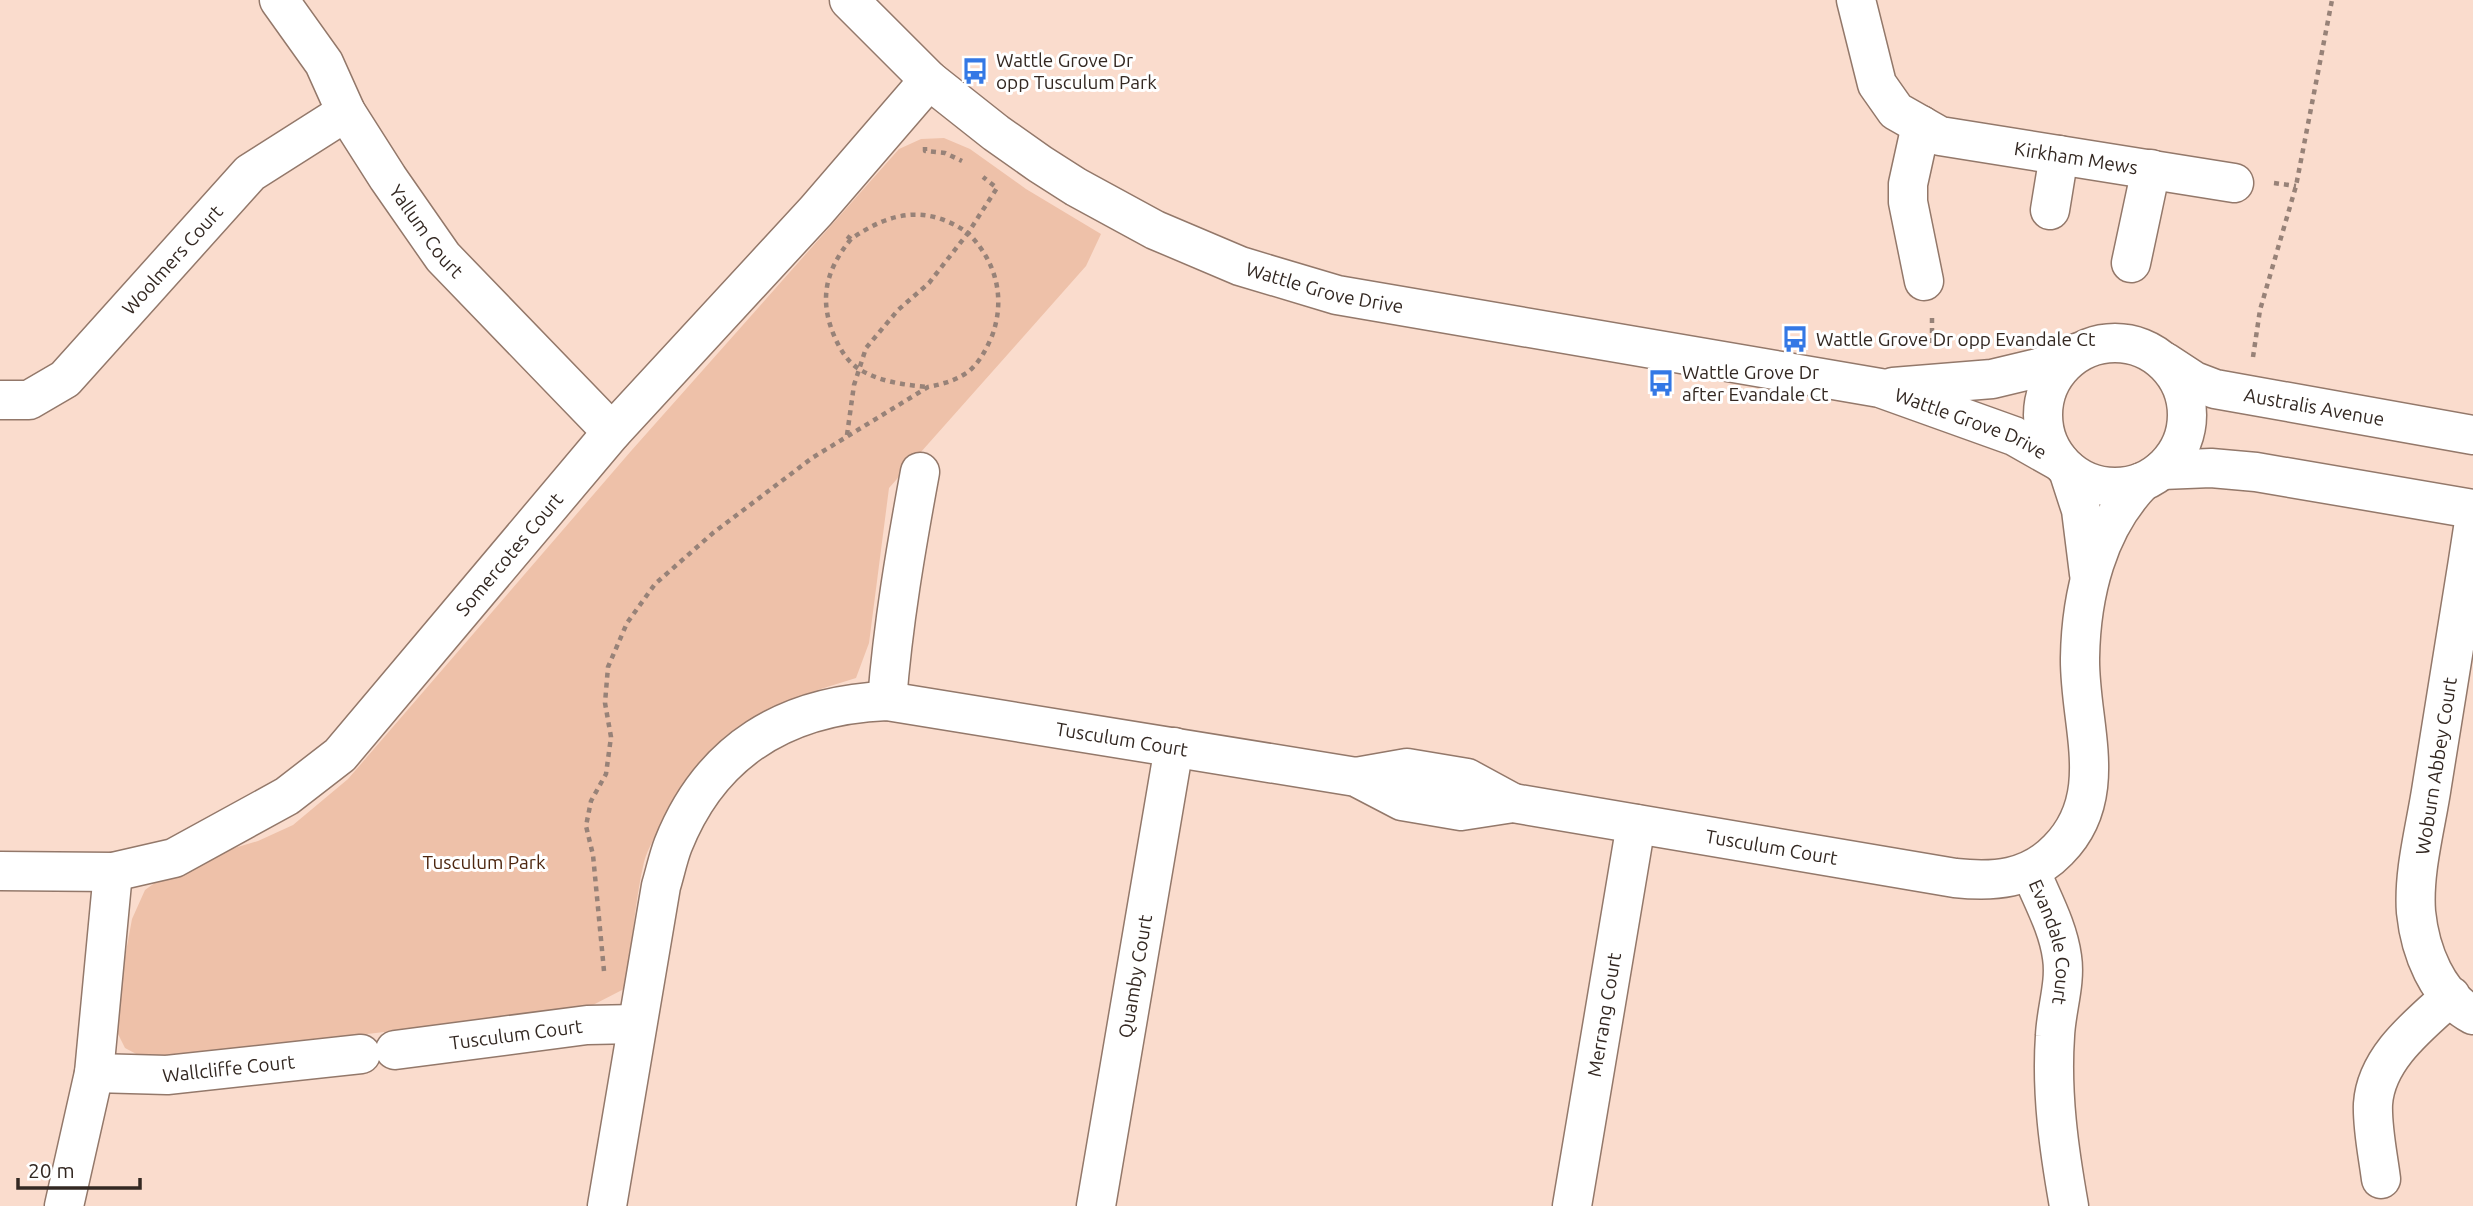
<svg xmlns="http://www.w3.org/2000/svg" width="2473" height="1206" viewBox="0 0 2473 1206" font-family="Ubuntu,sans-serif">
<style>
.green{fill:#eec1a9}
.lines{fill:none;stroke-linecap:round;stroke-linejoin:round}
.minor-casing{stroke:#93786a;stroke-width:41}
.path{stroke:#978278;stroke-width:4.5;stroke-dasharray:5 5;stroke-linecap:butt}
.minor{stroke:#fff;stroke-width:38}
.labels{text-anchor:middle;stroke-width:6;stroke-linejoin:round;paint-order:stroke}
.poi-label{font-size:19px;fill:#332822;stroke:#fff;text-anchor:start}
.street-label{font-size:19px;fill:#332822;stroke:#fff}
.park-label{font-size:19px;fill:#4d260f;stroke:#fff}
</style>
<rect width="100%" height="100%" fill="#fadccd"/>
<path class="green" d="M 944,138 L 970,149 L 1026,189 L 1101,234 L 1086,266 L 889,488 L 869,643 L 856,678 C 763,706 710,726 665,818 C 658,832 648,847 644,862 C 634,904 633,947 624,989 L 589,1007 L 427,1027 L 197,1054 L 142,1057 L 125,1048 L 116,1030 L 116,1006 L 132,919 L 145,890 L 164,876 L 231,849 L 258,841 L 293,825 L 348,779 L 631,451 L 899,149 L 921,139 Z"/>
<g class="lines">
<defs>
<g id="minor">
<path id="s1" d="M 279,0 L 324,63 L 346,112 L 388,178 L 443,257 L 612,432"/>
<path id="s2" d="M 849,0 L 929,80 L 996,133 L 1040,164 L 1076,187 L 1155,230 L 1240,266 L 1337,295 L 1880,388 L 2014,436 L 2060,462"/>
<path id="s3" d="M 1856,0 L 1877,84 L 1896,111 L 1940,136 L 2234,183"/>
<path d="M 1921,125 L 1908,184 L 1908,202 L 1924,281"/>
<path d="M 2050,210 L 2059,155"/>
<path d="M 2131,263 L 2151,169"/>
<circle cx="2115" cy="415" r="72"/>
<path id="s4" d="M 2165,362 L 2194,381 L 2215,389 L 2473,435"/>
<path d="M 1893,387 L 1992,379 L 2038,368 L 2076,353"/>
<path id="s5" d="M 0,400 L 29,400 L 65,379 L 250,173 L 346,112"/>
<path d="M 2068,470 L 2081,510 L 2089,574"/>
<path d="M 2162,470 L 2211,468 L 2256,472 L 2473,509"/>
<path d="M 2473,528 C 2460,614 2446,700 2432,785 C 2426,826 2413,871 2416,912 C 2420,951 2437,996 2473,1015"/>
<path d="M 887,701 C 893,623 906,548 920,472"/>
<path d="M 1356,777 L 1407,768 L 1467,778 L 1513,803"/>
<path id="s6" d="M 0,871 L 113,872 L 174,858 L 287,796 L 340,755 L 612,432 L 816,211 L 929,80"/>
<path id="s7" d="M 2031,872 C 2042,899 2058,927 2062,957 C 2066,983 2056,1010 2055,1036 C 2051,1093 2059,1150 2069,1206"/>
<path id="s8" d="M 395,1050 L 587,1025 L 637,1024"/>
<path id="s9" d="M 94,1073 L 167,1075 L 361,1054"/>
<path d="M 2381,1179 C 2378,1155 2372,1128 2373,1104 C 2376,1058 2419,1025 2451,996"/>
<path d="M 64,1206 L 94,1073 L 113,872"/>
<path id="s10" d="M 607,1206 L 661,886 C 665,873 668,858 673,845 C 711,749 787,705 887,701 L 1356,777 L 1402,801 L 1461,811 L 1513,803 L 1955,878 C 1994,882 2029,880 2058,850 C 2112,796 2079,724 2080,658 C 2081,595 2097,528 2142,482"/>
<path id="s11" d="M 1096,1206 L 1174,747"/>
<path id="s12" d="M 1572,1206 L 1636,824"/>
</g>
</defs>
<use href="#minor" class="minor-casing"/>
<g class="path">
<path d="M 925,147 L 925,151 L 945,153 L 962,161"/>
<path d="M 2274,183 L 2296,186"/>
<path d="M 847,236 L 851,239 C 890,212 926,204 968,233 L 929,283 L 898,310 L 866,348 L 854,385 L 847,435"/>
<path d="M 851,239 C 825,271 818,301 836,340 C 841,351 849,363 859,369 C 880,382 905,385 928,387"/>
<path d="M 1932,318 L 1932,345"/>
<path d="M 2253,357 L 2260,310 L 2296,186 L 2332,0"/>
<path d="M 604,971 L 593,855 L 586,826 L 591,801 L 606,774 L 611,737 L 605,703 L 608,667 L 627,623 L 655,584 L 713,533 L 812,458 L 928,387 C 942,384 955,381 968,372 C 979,363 986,350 992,336 C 1006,298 996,261 968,233 L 997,188 L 983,177"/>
</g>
<use href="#minor" class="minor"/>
</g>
<defs>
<symbol id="bus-bare" viewBox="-9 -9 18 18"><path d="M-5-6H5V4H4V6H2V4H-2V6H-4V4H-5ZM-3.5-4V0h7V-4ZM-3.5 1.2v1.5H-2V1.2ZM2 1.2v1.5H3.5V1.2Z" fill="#3478e5" stroke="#fff" stroke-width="2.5" paint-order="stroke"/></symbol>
</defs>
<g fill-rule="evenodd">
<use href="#bus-bare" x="956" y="52" width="38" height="38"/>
<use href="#bus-bare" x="1776" y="320" width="38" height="38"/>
<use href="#bus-bare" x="1642" y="364" width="38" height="38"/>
</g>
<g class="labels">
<g class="poi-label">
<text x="996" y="67">Wattle Grove Dr<tspan x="996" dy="22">opp Tusculum Park</tspan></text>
<text x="1816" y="346">Wattle Grove Dr opp Evandale Ct</text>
<text x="1682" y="379">Wattle Grove Dr<tspan x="1682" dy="22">after Evandale Ct</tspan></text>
</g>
<g class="street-label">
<text dy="7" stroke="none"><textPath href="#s3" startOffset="308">Kirkham Mews</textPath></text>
<text dy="7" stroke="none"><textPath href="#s1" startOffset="275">Yallum Court</textPath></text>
<text dy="7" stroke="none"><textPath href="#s5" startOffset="231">Woolmers Court</textPath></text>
<text dy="7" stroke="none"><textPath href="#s2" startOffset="565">Wattle Grove Drive</textPath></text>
<text dy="7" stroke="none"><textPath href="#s4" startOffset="158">Australis Avenue</textPath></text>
<text dy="7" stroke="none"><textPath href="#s2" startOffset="1227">Wattle Grove Drive</textPath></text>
<text dy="7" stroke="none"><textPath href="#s6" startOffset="634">Somercotes Court</textPath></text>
<text dy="7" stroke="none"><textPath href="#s10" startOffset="880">Tusculum Court</textPath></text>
<text transform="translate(2436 766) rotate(-81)" y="7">Woburn Abbey Court</text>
<text dy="7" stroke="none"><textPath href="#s10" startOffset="1544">Tusculum Court</textPath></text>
<text dy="7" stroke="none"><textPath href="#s7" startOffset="74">Evandale Court</textPath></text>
<text dy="7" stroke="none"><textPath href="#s11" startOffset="233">Quamby Court</textPath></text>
<text dy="7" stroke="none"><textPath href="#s12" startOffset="194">Merrang Court</textPath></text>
<text dy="7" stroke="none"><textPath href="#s8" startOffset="122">Tusculum Court</textPath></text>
<text dy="7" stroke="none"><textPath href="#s9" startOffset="135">Wallcliffe Court</textPath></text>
</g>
<g class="park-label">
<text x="484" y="869">Tusculum Park</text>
</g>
</g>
<path d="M18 1178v10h122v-10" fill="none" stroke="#332822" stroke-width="3.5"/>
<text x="28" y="1178" font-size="21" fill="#332822" stroke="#ffffff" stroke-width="5" paint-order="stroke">20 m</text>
</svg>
